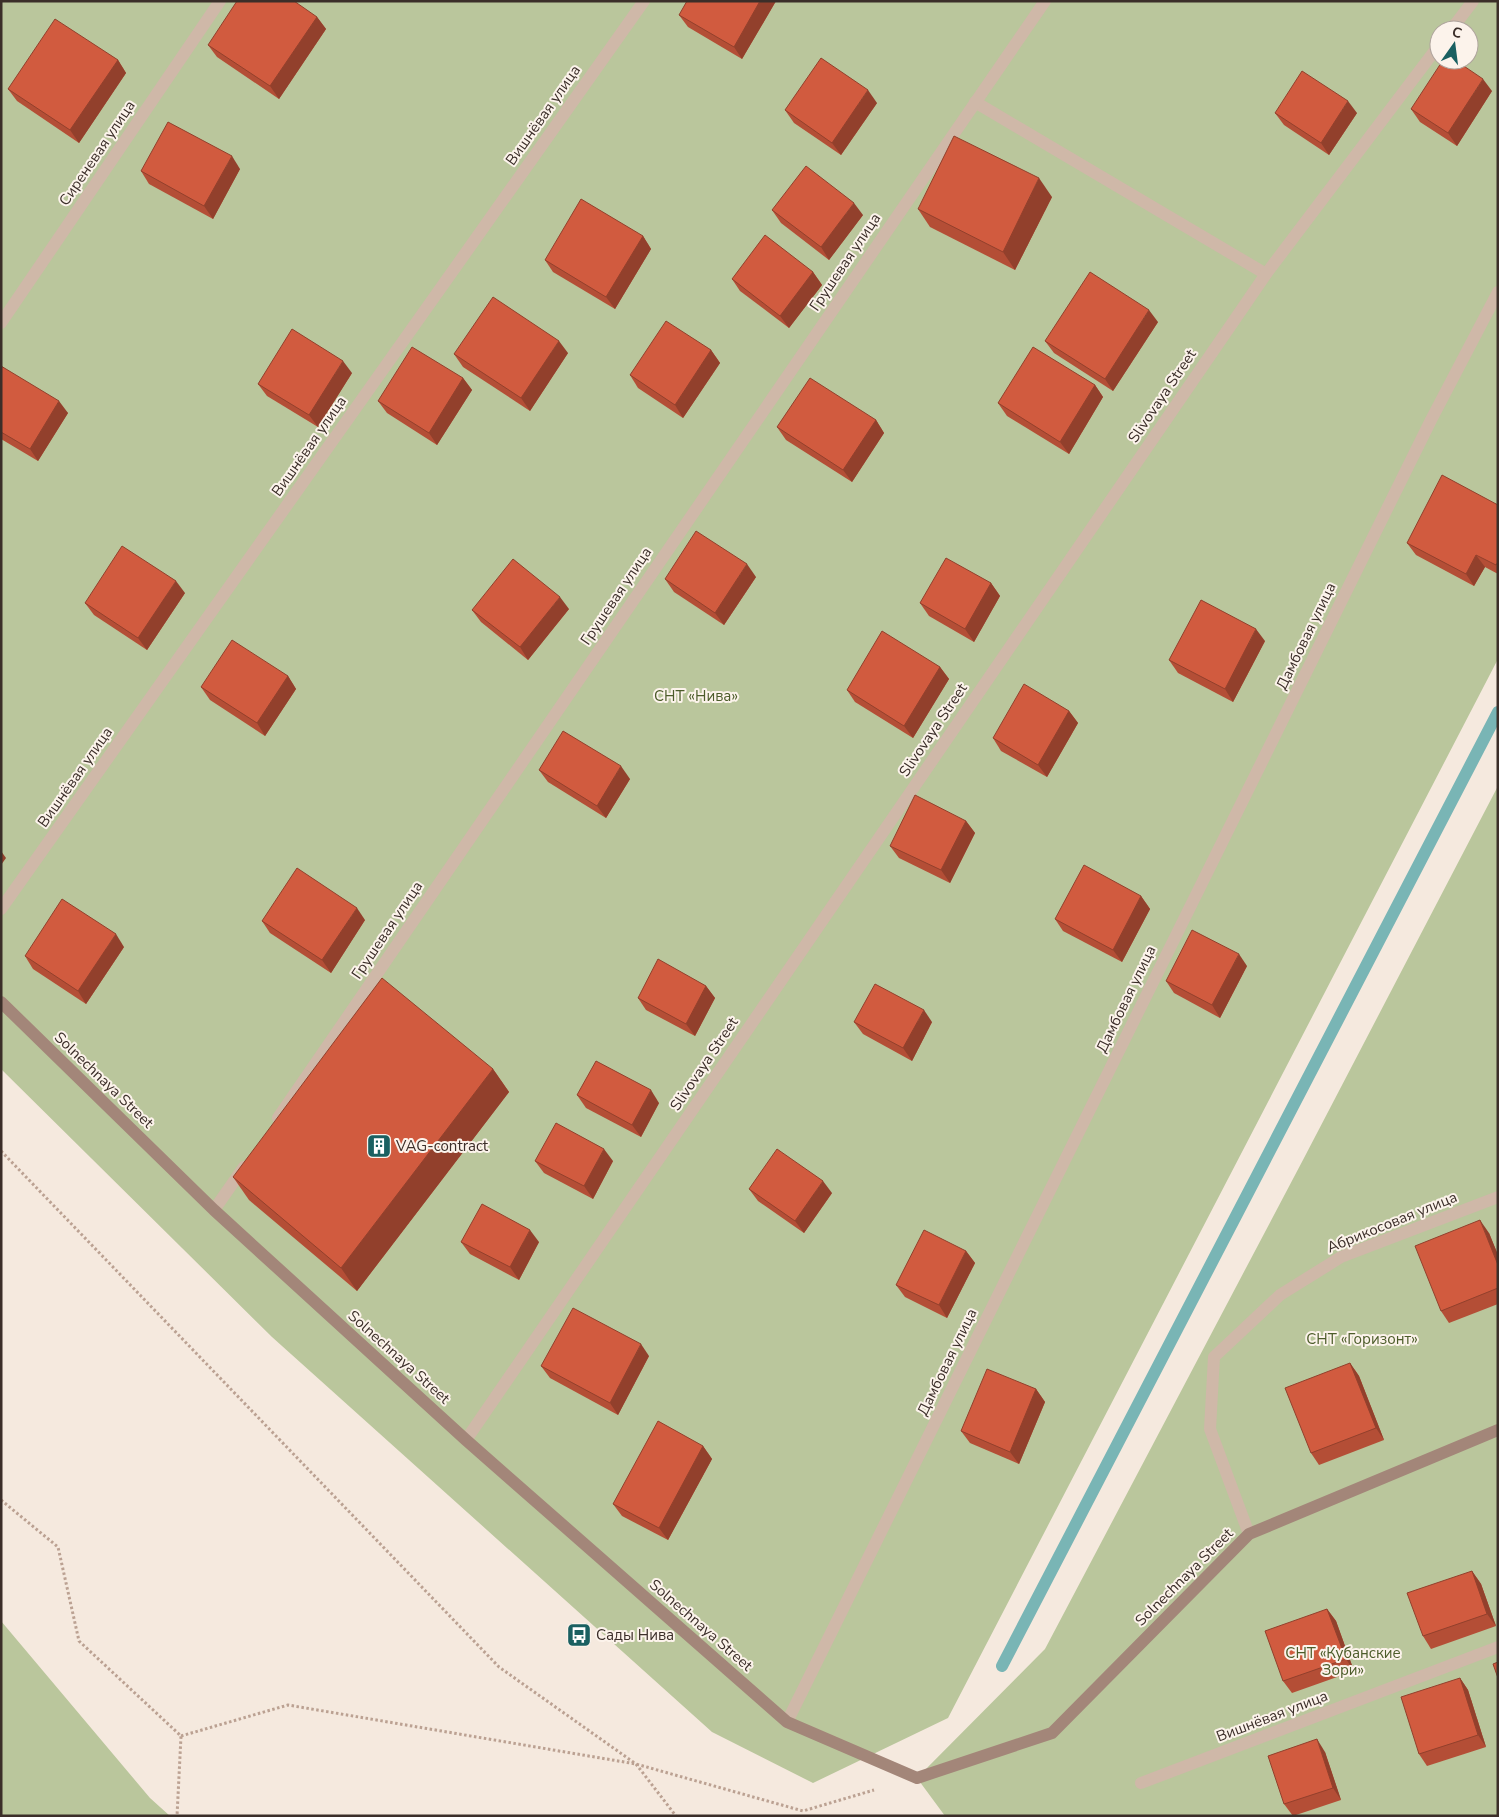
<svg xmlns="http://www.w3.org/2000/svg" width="1499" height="1817" viewBox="0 0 1499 1817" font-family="'Nunito Sans',sans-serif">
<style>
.green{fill:#bac69c;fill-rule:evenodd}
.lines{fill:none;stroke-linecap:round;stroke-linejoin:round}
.stream{stroke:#79b5b5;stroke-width:12}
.path{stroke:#bba192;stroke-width:3;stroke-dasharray:2.5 2.5;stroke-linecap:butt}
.street{stroke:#cfb8a8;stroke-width:12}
.secondary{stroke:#a38679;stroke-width:12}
.wall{fill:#b44e36}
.shaded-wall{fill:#92402c}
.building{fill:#d15b3f;stroke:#92402c}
.labels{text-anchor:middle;stroke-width:4;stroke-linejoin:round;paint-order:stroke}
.street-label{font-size:15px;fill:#3b2e29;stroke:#fcf3eb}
.park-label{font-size:15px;fill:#4c5c2a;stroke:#fcf3eb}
.poi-label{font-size:15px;fill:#3b2e29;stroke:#fcf3eb;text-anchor:start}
</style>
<rect width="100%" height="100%" fill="#f5e9de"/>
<g class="green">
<path d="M 1,1 L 1498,1 L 1498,659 L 948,1718 L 813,1783 L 712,1732 L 272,1337 L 1,1069 ZM 1439,30 L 1469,30 L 1469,60 L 1439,60 Z"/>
<path d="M 1498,786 L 1498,1816 L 945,1816 L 917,1778 L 1045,1649 L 1304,1158 Z"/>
<path d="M 1,1621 L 150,1798 L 170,1816 L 1,1816 Z"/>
</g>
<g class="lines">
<path class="stream" d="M 1002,1666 L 1498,712"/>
<g class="path">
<path d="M 1,1151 L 499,1667 L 636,1764 L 676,1816"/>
<path d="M 1,1500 L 58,1547 L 79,1641 L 181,1736 L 177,1816"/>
<path d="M 181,1736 L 288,1705 L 636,1764 L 803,1811 L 874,1790"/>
</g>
<g class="street">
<path d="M 1451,30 L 1473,1"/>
<path d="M 975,102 L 1266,274"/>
<path d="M 1,323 L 220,1"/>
<path d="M 1,909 L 644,1"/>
<path d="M 278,1118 L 1045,1"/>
<path d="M 214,1210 L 244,1167"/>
<path d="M 466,1440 L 1266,274 L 1439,45"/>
<path d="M 1249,1534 L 1210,1429 L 1214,1357 L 1280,1295 L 1341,1257 L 1498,1197"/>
<path d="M 787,1722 L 1431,420 L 1498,292"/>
<path d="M 1141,1783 L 1498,1647"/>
</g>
<path class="secondary" d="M 1,1002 L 214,1210 L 466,1440 L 787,1722 L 917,1778 L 1052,1733 L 1249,1534 L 1498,1430"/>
</g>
<g class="wall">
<path d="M 776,1 L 742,59 L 688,27 L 679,15 Z"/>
<path d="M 317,17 L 326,29 L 279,99 L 217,57 L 208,45 Z"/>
<path d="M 118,60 L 126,73 L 79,143 L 17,101 L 8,89 Z"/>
<path d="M 1492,91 L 1457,146 L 1420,122 L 1411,109 Z"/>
<path d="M 877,103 L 841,155 L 794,123 L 785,110 Z"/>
<path d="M 1275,113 L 1357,113 L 1329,155 L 1284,125 Z"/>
<path d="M 240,169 L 213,219 L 149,184 L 141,171 Z"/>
<path d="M 1052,197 L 1015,270 L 930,227 L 918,209 Z"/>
<path d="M 772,210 L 863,215 L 829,260 L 781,223 Z"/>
<path d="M 643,236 L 651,249 L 615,309 L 553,272 L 545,260 Z"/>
<path d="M 813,272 L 822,285 L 789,328 L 740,291 L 732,279 Z"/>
<path d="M 1158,322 L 1113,391 L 1054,353 L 1045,341 Z"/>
<path d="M 711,350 L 720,363 L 683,418 L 638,388 L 630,375 Z"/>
<path d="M 568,353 L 530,411 L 463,367 L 454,354 Z"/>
<path d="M 1,366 L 68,413 L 38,461 L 1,439 Z"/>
<path d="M 352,373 L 318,427 L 267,396 L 258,384 Z"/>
<path d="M 463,378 L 472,390 L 437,445 L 387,413 L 378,401 Z"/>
<path d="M 1095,385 L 1103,397 L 1069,454 L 1007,416 L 998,403 Z"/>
<path d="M 876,420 L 884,433 L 852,482 L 786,440 L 777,427 Z"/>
<path d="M 1498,505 L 1498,574 L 1485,567 L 1474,586 L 1416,555 L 1407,543 Z"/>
<path d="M 756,577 L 724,625 L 674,592 L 665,579 Z"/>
<path d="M 991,583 L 1000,596 L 974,642 L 929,616 L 920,603 Z"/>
<path d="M 185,593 L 147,650 L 94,615 L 85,603 Z"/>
<path d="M 569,609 L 528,660 L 481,622 L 472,610 Z"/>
<path d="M 1265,641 L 1233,702 L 1178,673 L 1169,660 Z"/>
<path d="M 940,667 L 949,679 L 913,738 L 855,702 L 847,690 Z"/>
<path d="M 288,676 L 296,689 L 265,736 L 210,700 L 201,687 Z"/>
<path d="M 1069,711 L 1078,723 L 1047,777 L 1001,751 L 993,738 Z"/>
<path d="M 539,770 L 630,779 L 606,818 L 548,782 Z"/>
<path d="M 966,821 L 975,833 L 950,883 L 899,858 L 890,846 Z"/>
<path d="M 1141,896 L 1150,909 L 1122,962 L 1063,931 L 1055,919 Z"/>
<path d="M 365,920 L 331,973 L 270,933 L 262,921 Z"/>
<path d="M 124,947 L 86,1004 L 33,969 L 25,956 Z"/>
<path d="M 1247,966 L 1220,1018 L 1174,993 L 1166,981 Z"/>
<path d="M 706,986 L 715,998 L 695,1036 L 646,1010 L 638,998 Z"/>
<path d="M 854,1022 L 932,1022 L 912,1061 L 863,1034 Z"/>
<path d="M 493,1069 L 509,1092 L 357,1291 L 249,1200 L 233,1177 Z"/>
<path d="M 577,1095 L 659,1103 L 641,1137 L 586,1108 Z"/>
<path d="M 535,1161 L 613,1161 L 593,1199 L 544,1173 Z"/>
<path d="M 749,1189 L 832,1193 L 804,1233 L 758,1201 Z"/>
<path d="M 1489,1233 L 1498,1255 L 1498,1304 L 1449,1323 L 1441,1311 Z"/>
<path d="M 461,1242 L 539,1242 L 519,1280 L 470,1254 Z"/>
<path d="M 966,1251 L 975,1263 L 947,1318 L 905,1297 L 896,1285 Z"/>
<path d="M 649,1356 L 618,1415 L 550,1378 L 541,1366 Z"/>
<path d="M 1350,1363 L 1359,1376 L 1384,1440 L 1319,1465 L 1311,1453 Z"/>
<path d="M 1036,1389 L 1045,1402 L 1019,1464 L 970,1443 L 961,1431 Z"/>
<path d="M 703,1446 L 712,1459 L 668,1540 L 622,1516 L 613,1504 Z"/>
<path d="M 1472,1571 L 1481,1584 L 1496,1626 L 1431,1649 L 1423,1636 Z"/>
<path d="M 1327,1609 L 1336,1621 L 1354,1671 L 1292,1693 L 1283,1681 Z"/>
<path d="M 1460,1678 L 1468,1690 L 1486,1747 L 1427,1766 L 1419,1754 Z"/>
<path d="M 1325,1752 L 1341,1800 L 1293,1816 L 1284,1804 Z"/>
</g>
<g class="shaded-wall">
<path d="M 760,1 L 776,1 L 742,59 L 734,47 Z"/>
<path d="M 317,17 L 326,29 L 279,99 L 270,86 Z"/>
<path d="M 118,60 L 126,73 L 79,143 L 70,130 Z"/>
<path d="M 1483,79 L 1492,91 L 1457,146 L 1448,133 Z"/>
<path d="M 868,90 L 877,103 L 841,155 L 832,143 Z"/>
<path d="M 1348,101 L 1357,113 L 1329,155 L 1321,143 Z"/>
<path d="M 232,156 L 240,169 L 213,219 L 204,206 Z"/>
<path d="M 1039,178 L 1052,197 L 1015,270 L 1003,252 Z"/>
<path d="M 854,203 L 863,215 L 829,260 L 821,247 Z"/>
<path d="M 643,236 L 651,249 L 615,309 L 606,297 Z"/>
<path d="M 813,272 L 822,285 L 789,328 L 780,316 Z"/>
<path d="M 1149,310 L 1158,322 L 1113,391 L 1105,379 Z"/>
<path d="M 559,341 L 568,353 L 530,411 L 521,398 Z"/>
<path d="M 711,350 L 720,363 L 683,418 L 675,405 Z"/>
<path d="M 343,361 L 352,373 L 318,427 L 309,415 Z"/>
<path d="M 463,378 L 472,390 L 437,445 L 429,433 Z"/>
<path d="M 1095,385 L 1103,397 L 1069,454 L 1060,442 Z"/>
<path d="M 59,401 L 68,413 L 38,461 L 30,449 Z"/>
<path d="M 876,420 L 884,433 L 852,482 L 843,470 Z"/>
<path d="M 1476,555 L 1485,567 L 1474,586 L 1466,574 Z"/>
<path d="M 747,564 L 756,577 L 724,625 L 715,613 Z"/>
<path d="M 176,581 L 185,593 L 147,650 L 138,638 Z"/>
<path d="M 991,583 L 1000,596 L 974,642 L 965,629 Z"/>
<path d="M 560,597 L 569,609 L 528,660 L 520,647 Z"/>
<path d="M 1256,629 L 1265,641 L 1233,702 L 1225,689 Z"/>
<path d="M 940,667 L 949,679 L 913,738 L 904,726 Z"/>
<path d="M 288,676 L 296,689 L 265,736 L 257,723 Z"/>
<path d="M 1069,711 L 1078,723 L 1047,777 L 1038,765 Z"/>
<path d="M 621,766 L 630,779 L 606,818 L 597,806 Z"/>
<path d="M 966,821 L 975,833 L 950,883 L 941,870 Z"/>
<path d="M 1,851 L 6,858 L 1,865 Z"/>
<path d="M 1141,896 L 1150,909 L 1122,962 L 1113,950 Z"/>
<path d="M 357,908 L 365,920 L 331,973 L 322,960 Z"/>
<path d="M 116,934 L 124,947 L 86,1004 L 78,991 Z"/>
<path d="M 1239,954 L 1247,966 L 1220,1018 L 1212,1005 Z"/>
<path d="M 706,986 L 715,998 L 695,1036 L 686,1024 Z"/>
<path d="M 924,1010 L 932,1022 L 912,1061 L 903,1048 Z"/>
<path d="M 493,1069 L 509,1092 L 357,1291 L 341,1268 Z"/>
<path d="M 651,1090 L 659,1103 L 641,1137 L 632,1125 Z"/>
<path d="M 604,1149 L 613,1161 L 593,1199 L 584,1186 Z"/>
<path d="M 823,1181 L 832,1193 L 804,1233 L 795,1221 Z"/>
<path d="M 1480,1220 L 1489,1233 L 1498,1255 L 1498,1265 Z"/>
<path d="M 530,1230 L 539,1242 L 519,1280 L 510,1267 Z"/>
<path d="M 966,1251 L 975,1263 L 947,1318 L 939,1305 Z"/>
<path d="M 641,1344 L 649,1356 L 618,1415 L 610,1403 Z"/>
<path d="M 1350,1363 L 1359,1376 L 1384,1440 L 1376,1428 Z"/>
<path d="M 1036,1389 L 1045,1402 L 1019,1464 L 1010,1452 Z"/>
<path d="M 703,1446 L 712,1459 L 668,1540 L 659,1528 Z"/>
<path d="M 1472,1571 L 1481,1584 L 1496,1626 L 1487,1614 Z"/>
<path d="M 1327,1609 L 1336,1621 L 1354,1671 L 1346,1659 Z"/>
<path d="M 1460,1678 L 1468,1690 L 1486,1747 L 1478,1735 Z"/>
<path d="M 1317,1739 L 1325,1752 L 1341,1800 L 1333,1788 Z"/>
</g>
<g class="building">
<path d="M 237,1 L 294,1 L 317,17 L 270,86 L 208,45 Z"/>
<path d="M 687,1 L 760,1 L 734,47 L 679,15 Z"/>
<path d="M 55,19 L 118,60 L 70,130 L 8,89 Z"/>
<path d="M 821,58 L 868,90 L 832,143 L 785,110 Z"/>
<path d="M 1443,60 L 1455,60 L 1483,79 L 1448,133 L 1411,109 Z"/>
<path d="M 1302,71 L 1348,101 L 1321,143 L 1275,113 Z"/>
<path d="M 168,122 L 232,156 L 204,206 L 141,171 Z"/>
<path d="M 954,136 L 1039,178 L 1003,252 L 918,209 Z"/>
<path d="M 806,166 L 854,203 L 821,247 L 772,210 Z"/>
<path d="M 581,199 L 643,236 L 606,297 L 545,260 Z"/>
<path d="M 765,235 L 813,272 L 780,316 L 732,279 Z"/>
<path d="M 1090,272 L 1149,310 L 1105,379 L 1045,341 Z"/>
<path d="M 493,297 L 559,341 L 521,398 L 454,354 Z"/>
<path d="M 666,321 L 711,350 L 675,405 L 630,375 Z"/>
<path d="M 292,329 L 343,361 L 309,415 L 258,384 Z"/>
<path d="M 412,347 L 463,378 L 429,433 L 378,401 Z"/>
<path d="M 1033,347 L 1095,385 L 1060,442 L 998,403 Z"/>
<path d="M 1,366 L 59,401 L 30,449 L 1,432 Z"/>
<path d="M 810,378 L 876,420 L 843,470 L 777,427 Z"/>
<path d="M 1442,475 L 1498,505 L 1498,562 L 1496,565 L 1476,555 L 1466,574 L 1407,543 Z"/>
<path d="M 696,531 L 747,564 L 715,613 L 665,579 Z"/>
<path d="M 122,546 L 176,581 L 138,638 L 85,603 Z"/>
<path d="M 946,558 L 991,583 L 965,629 L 920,603 Z"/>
<path d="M 513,559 L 560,597 L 520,647 L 472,610 Z"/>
<path d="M 1201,600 L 1256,629 L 1225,689 L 1169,660 Z"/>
<path d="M 882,631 L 940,667 L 904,726 L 847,690 Z"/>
<path d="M 232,640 L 288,676 L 257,723 L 201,687 Z"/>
<path d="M 1024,684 L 1069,711 L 1038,765 L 993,738 Z"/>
<path d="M 563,731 L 621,766 L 597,806 L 539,770 Z"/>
<path d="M 915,795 L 966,821 L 941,870 L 890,846 Z"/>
<path d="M 1084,865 L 1141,896 L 1113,950 L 1055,919 Z"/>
<path d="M 297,868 L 357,908 L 322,960 L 262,921 Z"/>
<path d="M 62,899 L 116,934 L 78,991 L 25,956 Z"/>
<path d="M 1192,930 L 1239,954 L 1212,1005 L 1166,981 Z"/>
<path d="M 658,959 L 706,986 L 686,1024 L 638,998 Z"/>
<path d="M 382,978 L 493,1069 L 341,1268 L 233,1177 Z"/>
<path d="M 875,984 L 924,1010 L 903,1048 L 854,1022 Z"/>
<path d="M 596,1061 L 651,1090 L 632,1125 L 577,1095 Z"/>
<path d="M 556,1123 L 604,1149 L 584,1186 L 535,1161 Z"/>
<path d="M 777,1149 L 823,1181 L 795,1221 L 749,1189 Z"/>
<path d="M 482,1204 L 530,1230 L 510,1267 L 461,1242 Z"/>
<path d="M 1480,1220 L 1498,1265 L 1498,1288 L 1441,1311 L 1415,1246 Z"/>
<path d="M 924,1230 L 966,1251 L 939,1305 L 896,1285 Z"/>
<path d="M 573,1308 L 641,1344 L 610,1403 L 541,1366 Z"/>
<path d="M 1350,1363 L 1376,1428 L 1311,1453 L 1285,1388 Z"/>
<path d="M 987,1369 L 1036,1389 L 1010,1452 L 961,1431 Z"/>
<path d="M 658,1421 L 703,1446 L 659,1528 L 613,1504 Z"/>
<path d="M 1472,1571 L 1487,1614 L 1423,1636 L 1407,1593 Z"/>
<path d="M 1327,1609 L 1346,1659 L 1283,1681 L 1265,1631 Z"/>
<path d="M 1498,1662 L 1498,1678 L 1493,1664 Z"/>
<path d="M 1460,1678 L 1478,1735 L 1419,1754 L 1401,1697 Z"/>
<path d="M 1317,1739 L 1333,1788 L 1284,1804 L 1268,1756 Z"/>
</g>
<defs>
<symbol id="building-square" viewBox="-11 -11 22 22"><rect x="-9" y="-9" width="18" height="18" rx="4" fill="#1a6061" stroke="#fcf3eb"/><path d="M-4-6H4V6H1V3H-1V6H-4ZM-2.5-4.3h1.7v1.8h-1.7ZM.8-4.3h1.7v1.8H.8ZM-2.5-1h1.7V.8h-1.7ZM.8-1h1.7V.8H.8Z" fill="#fff"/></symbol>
<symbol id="bus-square" viewBox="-11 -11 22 22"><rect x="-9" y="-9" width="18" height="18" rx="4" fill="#1a6061" stroke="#fcf3eb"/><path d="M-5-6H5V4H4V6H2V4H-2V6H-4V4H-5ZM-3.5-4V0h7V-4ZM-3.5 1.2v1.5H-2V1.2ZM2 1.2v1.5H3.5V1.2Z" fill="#fff"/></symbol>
</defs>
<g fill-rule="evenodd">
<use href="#building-square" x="365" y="1132" width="28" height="28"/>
<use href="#bus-square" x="565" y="1621" width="28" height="28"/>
</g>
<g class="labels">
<g class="street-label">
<text transform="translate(543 115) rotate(-55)" y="5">Вишнёвая улица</text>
<text transform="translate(97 153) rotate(-56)" y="5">Сиреневая улица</text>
<text transform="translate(845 262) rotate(-56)" y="5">Грушевая улица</text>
<text transform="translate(1162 396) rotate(-56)" y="5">Slivovaya Street</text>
<text transform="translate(309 446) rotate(-55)" y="5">Вишнёвая улица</text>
<text transform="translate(616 596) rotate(-56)" y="5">Грушевая улица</text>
<text transform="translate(1306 636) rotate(-64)" y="5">Дамбовая улица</text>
<text transform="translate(933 730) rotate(-56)" y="5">Slivovaya Street</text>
<text transform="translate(75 777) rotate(-55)" y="5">Вишнёвая улица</text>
<text transform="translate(387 930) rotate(-56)" y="5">Грушевая улица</text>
<text transform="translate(1126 999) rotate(-64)" y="5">Дамбовая улица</text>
<text transform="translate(704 1064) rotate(-56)" y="5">Slivovaya Street</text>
<text transform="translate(104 1080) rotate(44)" y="5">Solnechnaya Street</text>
<text transform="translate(1392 1222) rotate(-22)" y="5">Абрикосовая улица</text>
<text transform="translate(399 1357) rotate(42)" y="5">Solnechnaya Street</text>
<text transform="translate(947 1362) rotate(-64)" y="5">Дамбовая улица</text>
<text transform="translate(1184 1577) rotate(-45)" y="5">Solnechnaya Street</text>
<text transform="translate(701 1625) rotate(41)" y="5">Solnechnaya Street</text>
<text transform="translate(1272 1716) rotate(-21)" y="5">Вишнёвая улица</text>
</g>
<g class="park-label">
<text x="696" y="701">СНТ «Нива»</text>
<text x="1362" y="1344">СНТ «Горизонт»</text>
<text x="1343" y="1658">СНТ «Кубанские<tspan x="1343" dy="17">Зори»</tspan></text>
</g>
<g class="poi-label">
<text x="396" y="1151">VAG-contract</text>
<text x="596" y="1640">Сады Нива</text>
</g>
</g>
<rect width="1499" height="1817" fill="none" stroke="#3b2e29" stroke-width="5"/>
<g transform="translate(1454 45) rotate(14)"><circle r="24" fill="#fcf3eb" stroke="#afa49d"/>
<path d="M0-4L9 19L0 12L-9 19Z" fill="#1a6061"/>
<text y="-8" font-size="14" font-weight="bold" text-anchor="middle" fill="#3b2e29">С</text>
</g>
</svg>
